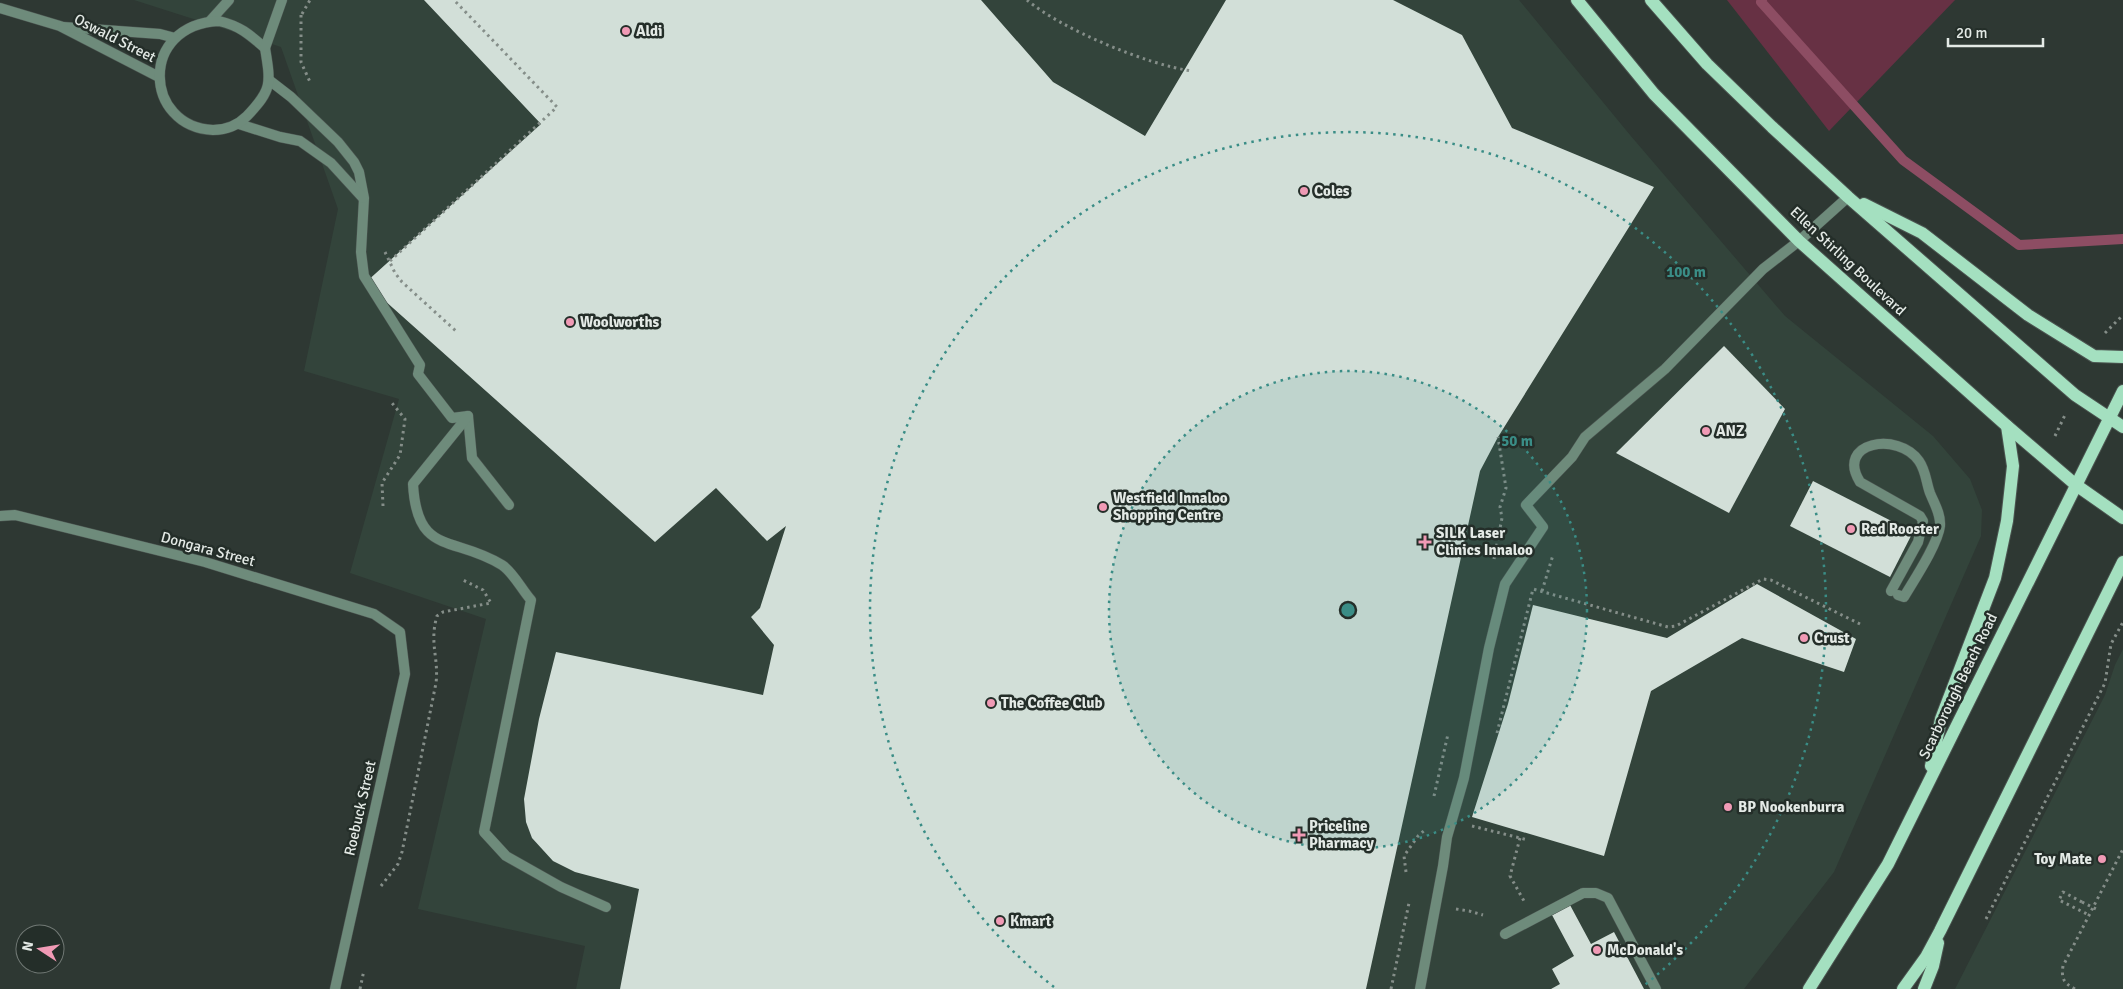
<svg xmlns="http://www.w3.org/2000/svg" width="2123" height="989" viewBox="0 0 2123 989" font-family="Signika,sans-serif">
<style>
.built{fill:#33443b}
.green{fill:#673144}
.lines{fill:none;stroke-linecap:round;stroke-linejoin:round}
.stream{stroke:#8d4d63;stroke-width:10}
.building{fill:#d2dfd8}
.service-casing{stroke:#4b5450;stroke-width:11}
.minor-casing{stroke:#4b5450;stroke-width:11}
.primary-casing{stroke:#4b5450;stroke-width:14}
.path{stroke:#858e89;stroke-width:3;stroke-dasharray:2.5 4;stroke-linecap:butt}
.service{stroke:#6e8b7b;stroke-width:10}
.minor{stroke:#6e8b7b;stroke-width:10}
.primary{stroke:#a4e0c0;stroke-width:12}
.path-bridge{stroke:#858e89;stroke-width:3;stroke-dasharray:2.5 4;stroke-linecap:butt}
.ring{fill:none;stroke:#3a8d86;stroke-width:2.5;stroke-dasharray:2.5 5}
.poi-dot{fill:#f09ab5;stroke:#242e29;stroke-width:2}
.labels{text-anchor:middle;stroke-width:5;stroke-linejoin:round;paint-order:stroke}
.poi-label{font-size:15px;font-weight:bold;fill:#e4eae6;stroke:#242e29;text-anchor:start}
.street-label{font-size:15px;fill:#e4eae6;stroke:#242e29}
.centre{fill:#3a8d86;stroke:#242e29;stroke-width:2.5}
.ring-label{font-size:15px;text-anchor:middle;font-weight:bold;fill:#3a8d86;stroke:#242e29;stroke-width:5;stroke-linejoin:round;paint-order:stroke}
</style>
<rect width="100%" height="100%" fill="#2e3833"/>
<g class="built">
<path d="M 134,0 L 1519,0 L 1630,135 L 1785,316 L 1933,436 L 1970,479 L 1982,510 L 1981,536 L 1834,872 L 1744,989 L 576,989 L 585,946 L 418,909 L 486,619 L 350,573 L 399,399 L 304,371 L 338,209 L 281,47 Z"/>
<path d="M 2123,649 L 2123,989 L 1955,989 L 2105,695 L 2115,665 Z"/>
</g>
<path class="green" d="M 1727,0 L 1955,0 L 1829,131 Z"/>
<g class="lines">
<path class="stream" d="M 1762,0 L 1761,2 L 1903,160 L 2019,245 L 2123,239"/>
</g>
<g class="building">
<path d="M 424,0 L 981,0 L 1053,82 L 1145,136 L 1226,0 L 1393,0 L 1462,35 L 1512,128 L 1654,187 L 1498,437 L 1480,471 L 1366,989 L 620,989 L 639,889 L 575,872 L 553,861 L 532,838 L 526,822 L 524,799 L 539,719 L 556,652 L 763,695 L 774,645 L 751,617 L 760,608 L 786,526 L 767,541 L 716,488 L 655,542 L 365,283 L 541,124 Z"/>
<path d="M 1724,346 L 1785,409 L 1729,513 L 1616,453 Z"/>
<path d="M 1813,481 L 1913,532 L 1890,577 L 1790,526 Z"/>
<path d="M 1757,584 L 1856,639 L 1844,672 L 1742,638 L 1651,691 L 1604,856 L 1472,817 L 1508,704 L 1533,605 L 1667,638 Z"/>
<path d="M 1570,905 L 1591,944 L 1614,932 L 1644,989 L 1551,989 L 1560,984 L 1552,969 L 1574,956 L 1552,915 Z"/>
</g>
<g class="lines">
<defs>
<g id="service">
<path d="M 269,80 L 291,97 L 338,142 L 354,162 L 359,172 L 364,198 L 361,252 L 364,276 L 420,365 L 418,374 L 452,418 L 468,416 L 472,458 L 509,505"/>
<path d="M 239,124 L 280,137 L 300,141 L 331,163 L 363,198"/>
<path d="M 468,416 L 413,484 C 417,557 454,535 502,565 C 513,572 522,590 531,600 L 484,832 L 506,856 L 561,887 L 606,907"/>
<path d="M 1891,591 L 1918,542 L 1923,521 L 1920,516 L 1860,482 C 1835,442 1898,431 1919,461 C 1926,471 1926,482 1930,493 C 1934,503 1941,514 1940,526 C 1938,544 1914,580 1904,597 L 1898,595"/>
<path d="M 1505,934 L 1583,893 L 1596,893 L 1608,898 L 1656,989"/>
<path d="M 1420,989 L 1443,866 L 1447,837 L 1464,778 L 1489,648 L 1505,584 L 1543,527 L 1526,505 L 1572,457 L 1585,437 L 1665,369 L 1763,269 L 1799,241 L 1848,197"/>
</g>
<g id="minor">
<path d="M 0,8 L 60,26 L 159,77"/>
<path d="M 210,21 L 229,0"/>
<path d="M 219,21 C 240,26 249,34 265,48 C 271,84 272,90 247,116 C 237,126 226,130 213,130 C 144,127 138,25 219,21 Z"/>
<path d="M 63,27 L 160,34 L 175,38"/>
<path d="M 265,48 L 282,0"/>
<path d="M 0,516 L 15,515 L 205,562 L 374,614 L 400,632 L 405,674 L 335,989"/>
</g>
<g id="primary">
<path d="M 1577,0 L 1654,94 L 1799,241 L 2007,426 L 2076,485 L 2123,518"/>
<path d="M 1651,0 L 1707,64 L 1772,127 L 1848,197 L 2075,395 L 2123,427"/>
<path d="M 1864,204 L 1922,233 L 2028,315 L 2094,356 L 2123,357"/>
<path d="M 1931,766 L 1941,719 L 1995,578 L 2007,521 L 2013,466 L 2007,426"/>
<path d="M 1809,989 L 1888,864 L 2123,391"/>
<path d="M 1903,989 L 1926,957 L 1940,931 L 2123,562"/>
<path d="M 1924,989 L 1933,966 L 1938,943"/>
</g>
</defs>
<use href="#service" class="service-casing"/>
<use href="#minor" class="minor-casing"/>
<use href="#primary" class="primary-casing"/>
<g class="path">
<path d="M 1027,0 C 1061,29 1148,65 1192,71"/>
<path d="M 302,14 L 310,0"/>
<path d="M 301,15 L 301,62 L 310,82"/>
<path d="M 385,252 L 395,273 L 402,282 L 456,331"/>
<path d="M 390,261 L 557,107 L 454,0"/>
<path d="M 2105,333 L 2123,315"/>
<path d="M 2055,436 L 2065,415"/>
<path d="M 383,506 L 382,483 L 400,455 L 405,419 L 392,403"/>
<path d="M 1494,559 L 1502,518 L 1500,507 L 1506,488 L 1498,437"/>
<path d="M 1542,591 L 1553,555"/>
<path d="M 1497,733 L 1533,589 L 1668,627 L 1676,626 L 1763,579 L 1771,580 L 1860,624"/>
<path d="M 1434,796 L 1448,734"/>
<path d="M 1472,826 L 1528,840"/>
<path d="M 1520,838 L 1510,876 L 1524,901"/>
<path d="M 1406,872 L 1404,856 L 1418,836 L 1426,829"/>
<path d="M 381,886 L 398,864 L 402,852 L 436,683 C 439,658 429,643 437,616 L 443,612 L 491,603 L 483,590 L 463,580"/>
<path d="M 2082,902 L 2063,892 L 2059,900 L 2089,915"/>
<path d="M 1456,909 L 1469,911 L 1483,915"/>
<path d="M 1986,919 L 2105,683 L 2111,644 L 2123,622"/>
<path d="M 360,989 L 364,970"/>
<path d="M 1391,989 L 1409,903"/>
<path d="M 2075,989 C 2064,983 2061,979 2063,966 L 2123,849"/>
</g>
<use href="#service" class="service"/>
<use href="#minor" class="minor"/>
<use href="#primary" class="primary"/>
<path class="path-bridge" d="M 2082,902 L 2096,909"/>
</g>
<circle cx="1348" cy="610" r="239" fill="#3a8d86" fill-opacity=".12"/>
<g class="ring">
<circle cx="1348" cy="610" r="239"/>
<path d="M1054 987A478 478 0 1 1 1642 987"/>
</g>
<g class="poi-dot">
<circle cx="626" cy="31" r="5"/>
<circle cx="1304" cy="191" r="5"/>
<circle cx="570" cy="322" r="5"/>
<circle cx="1706" cy="431" r="5"/>
<circle cx="1103" cy="507" r="5"/>
<circle cx="1851" cy="529" r="5"/>
<path d="M1422.5 534.5h5v5h5v5h-5v5h-5v-5h-5v-5h5z"/>
<circle cx="1804" cy="638" r="5"/>
<circle cx="991" cy="703" r="5"/>
<circle cx="1728" cy="807" r="5"/>
<path d="M1296.5 827.5h5v5h5v5h-5v5h-5v-5h-5v-5h5z"/>
<circle cx="2102" cy="859" r="5"/>
<circle cx="1000" cy="921" r="5"/>
<circle cx="1597" cy="950" r="5"/>
</g>
<g class="labels">
<g class="poi-label">
<text x="636" y="36">Aldi</text>
<text x="1314" y="196">Coles</text>
<text x="580" y="327">Woolworths</text>
<text x="1716" y="436">ANZ</text>
<text x="1113" y="503">Westfield Innaloo<tspan x="1113" dy="17">Shopping Centre</tspan></text>
<text x="1861" y="534">Red Rooster</text>
<text x="1436" y="538">SILK Laser<tspan x="1436" dy="17">Clinics Innaloo</tspan></text>
<text x="1814" y="643">Crust</text>
<text x="1001" y="708">The Coffee Club</text>
<text x="1738" y="812">BP Nookenburra</text>
<text x="1309" y="831">Priceline<tspan x="1309" dy="17">Pharmacy</tspan></text>
<text x="2092" y="864" text-anchor="end">Toy Mate</text>
<text x="1010" y="926">Kmart</text>
<text x="1607" y="955">McDonald's</text>
</g>
<g class="street-label">
<text transform="translate(115 38) rotate(27)" y="5">Oswald Street</text>
<text transform="translate(1848 261) rotate(43)" y="5">Ellen Stirling Boulevard</text>
<text transform="translate(208 549) rotate(15)" y="5">Dongara Street</text>
<text transform="translate(1958 686) rotate(-64)" y="5">Scarborough Beach Road</text>
<text transform="translate(360 808) rotate(-77)" y="5">Roebuck Street</text>
</g>
</g>
<circle cx="1348" cy="610" r="8" class="centre"/>
<g class="ring-label">
<text x="1686" y="277">100 m</text>
<text x="1517" y="446">50 m</text>
</g>
<g transform="translate(40 949) rotate(282)"><circle r="24" fill="#242e29" stroke="#717975"/>
<path d="M0-4L9 19L0 12L-9 19Z" fill="#f09ab5"/>
<text y="-8" font-size="14" font-weight="bold" text-anchor="middle" fill="#e4eae6">N</text>
</g>
<path d="M1948 38v8h95v-8" fill="none" stroke="#e4eae6" stroke-width="2.5"/>
<text x="1956" y="38" font-size="15" fill="#e4eae6" stroke="#242e29" stroke-width="4" paint-order="stroke">20 m</text>
</svg>
